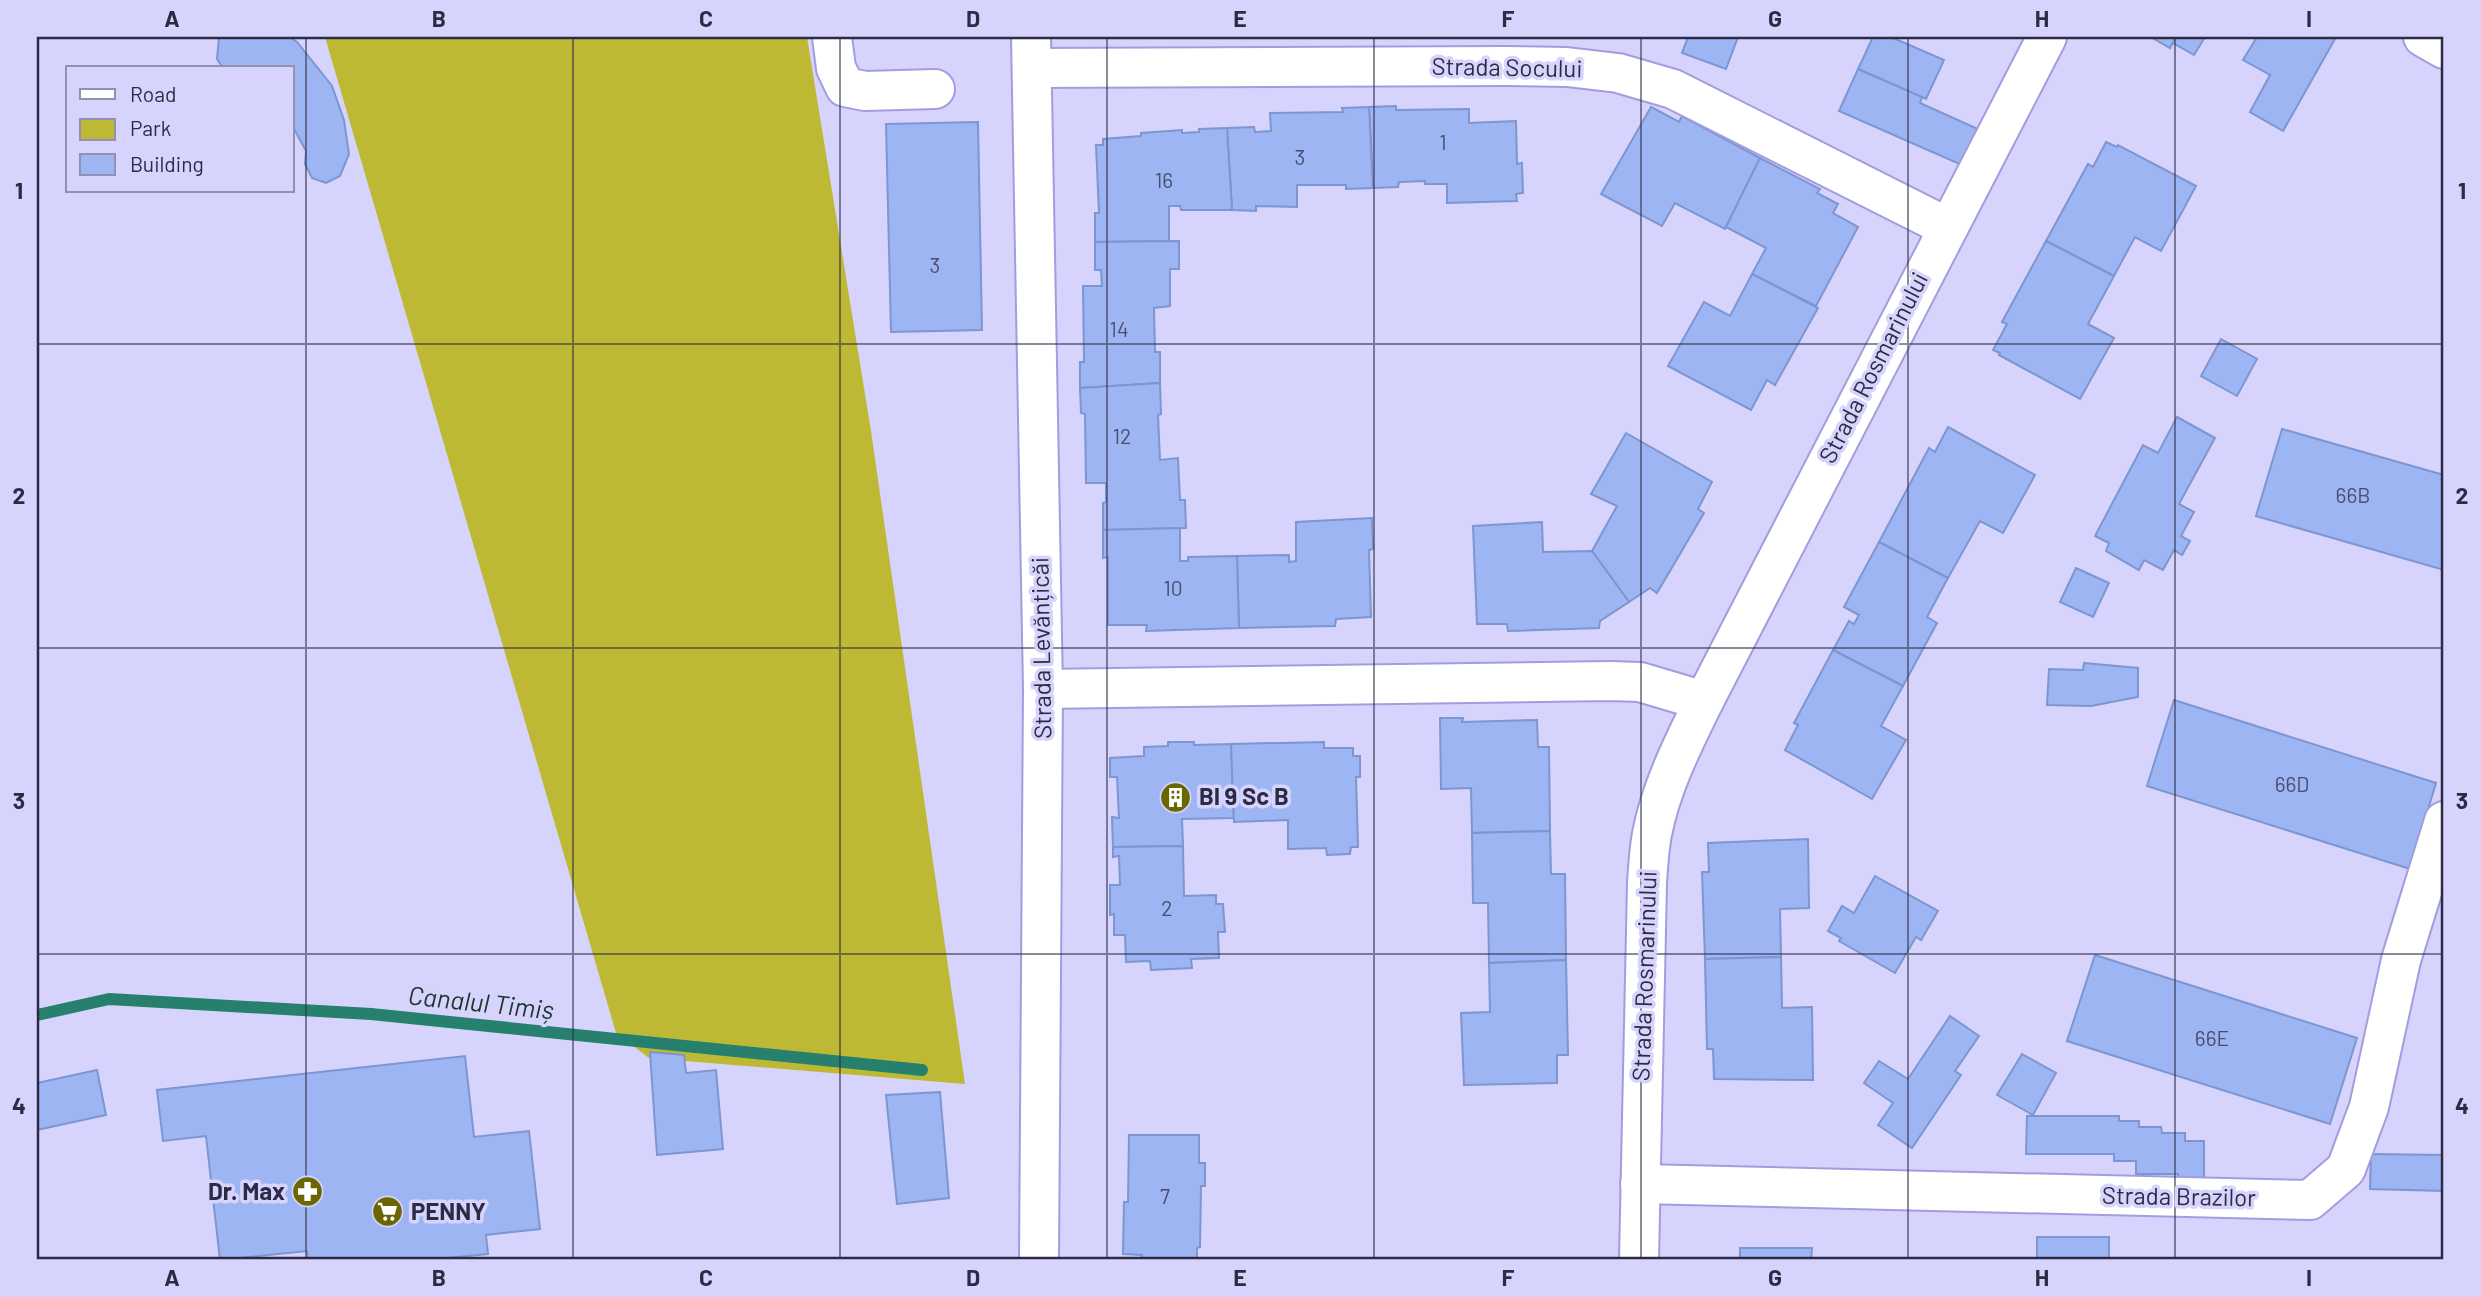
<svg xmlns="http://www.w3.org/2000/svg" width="2481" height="1297" viewBox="0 0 2481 1297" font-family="Barlow,sans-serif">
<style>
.green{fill:#beb935}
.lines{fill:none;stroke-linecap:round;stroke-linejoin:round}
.stream{stroke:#27806d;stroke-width:12}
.building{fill:#9db6f3;stroke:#7d95d0;stroke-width:2}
.minor-casing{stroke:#a29ddd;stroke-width:42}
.minor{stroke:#fff;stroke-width:38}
.grid{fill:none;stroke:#2d2b44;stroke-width:2;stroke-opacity:0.55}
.labels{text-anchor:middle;stroke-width:7;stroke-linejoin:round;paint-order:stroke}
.number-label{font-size:21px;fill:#494e70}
.street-label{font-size:24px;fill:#2d2b44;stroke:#d6d4fd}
.poi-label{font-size:24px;font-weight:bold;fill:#2d2b44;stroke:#d6d4fd;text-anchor:start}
.water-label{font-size:26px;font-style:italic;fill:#1d362c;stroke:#d6d4fd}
.neatline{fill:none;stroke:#2d2b44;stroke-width:2.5}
.grid-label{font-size:23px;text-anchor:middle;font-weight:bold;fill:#2d2b44}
</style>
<rect width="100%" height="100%" fill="#d6d4fd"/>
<path class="green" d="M 325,37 L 807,37 L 871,431 L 965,1084 L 649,1058 L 616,1033 Z"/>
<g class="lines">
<path class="stream" d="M 37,1015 L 109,999 L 371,1014 L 922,1070"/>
</g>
<g class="building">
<path d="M 219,37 L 290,37 L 297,42 L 332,86 L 344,120 L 349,154 L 340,176 L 326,183 L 312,178 L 305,164 L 306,151 L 292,125 L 292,68 L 223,68 L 217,59 Z"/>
<path d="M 1688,37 L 1738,37 L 1726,69 L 1682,53 Z"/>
<path d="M 1873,37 L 1891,37 L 1944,60 L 1926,99 L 1858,69 Z"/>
<path d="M 2151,37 L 2176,37 L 2170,48 Z"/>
<path d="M 2176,37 L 2205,37 L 2194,55 L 2173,43 Z"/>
<path d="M 2257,37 L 2331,37 L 2335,39 L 2283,131 L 2250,112 L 2270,75 L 2243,60 Z"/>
<path d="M 1858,69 L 1922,97 L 1920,103 L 1980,130 L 1964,166 L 1839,111 Z"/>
<path d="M 1396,106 L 1396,110 L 1469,109 L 1469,123 L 1516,121 L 1517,164 L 1522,163 L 1523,193 L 1516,194 L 1517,201 L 1447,203 L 1447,184 L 1425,184 L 1425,181 L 1399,182 L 1398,187 L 1373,188 L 1369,107 Z"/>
<path d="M 1369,107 L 1373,188 L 1346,189 L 1346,185 L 1297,185 L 1297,207 L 1256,206 L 1256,211 L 1232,210 L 1227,128 L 1254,127 L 1255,132 L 1271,131 L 1270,113 L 1343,112 L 1342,108 Z"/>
<path d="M 1651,107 L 1679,122 L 1682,116 L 1760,158 L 1725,229 L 1675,203 L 1662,226 L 1601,194 Z"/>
<path d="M 978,122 L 982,330 L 891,332 L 886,124 Z"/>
<path d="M 1227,128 L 1232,210 L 1181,210 L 1180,206 L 1169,206 L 1169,241 L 1095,242 L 1095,213 L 1099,213 L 1096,145 L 1103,145 L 1103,139 L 1141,136 L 1141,133 L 1182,130 L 1182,133 L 1199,132 L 1199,129 Z"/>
<path d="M 2106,142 L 2117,147 L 2118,145 L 2196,186 L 2161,251 L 2135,237 L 2114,276 L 2046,241 L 2088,164 L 2093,167 Z"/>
<path d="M 1760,158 L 1820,189 L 1817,193 L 1838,204 L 1833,213 L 1858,227 L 1816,306 L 1752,274 L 1766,248 L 1726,227 Z"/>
<path d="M 1179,241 L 1179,269 L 1170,269 L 1170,306 L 1154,308 L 1155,352 L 1160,352 L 1160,383 L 1080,388 L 1080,362 L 1084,362 L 1083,286 L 1102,286 L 1101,270 L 1095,270 L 1095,242 Z"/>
<path d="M 2046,241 L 2114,276 L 2088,324 L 2114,338 L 2080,399 L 1999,355 L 2000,353 L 1993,350 L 2007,324 L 2002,322 Z"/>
<path d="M 1752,274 L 1818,308 L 1775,385 L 1767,380 L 1751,410 L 1668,366 L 1704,302 L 1730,316 Z"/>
<path d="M 2221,339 L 2257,359 L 2237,396 L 2201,376 Z"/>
<path d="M 1160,383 L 1161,414 L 1158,415 L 1160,460 L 1178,458 L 1180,500 L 1185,500 L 1186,528 L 1103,530 L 1103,503 L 1106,502 L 1106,483 L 1086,483 L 1085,414 L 1081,413 L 1080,388 Z"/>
<path d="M 2177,417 L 2215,438 L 2179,504 L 2194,512 L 2181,536 L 2190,541 L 2182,555 L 2174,550 L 2163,570 L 2144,560 L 2139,570 L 2106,551 L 2109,543 L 2095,536 L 2143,445 L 2158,453 Z"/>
<path d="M 1948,427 L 2035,475 L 2003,533 L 1980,521 L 1948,578 L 1879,542 L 1929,448 L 1935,452 Z"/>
<path d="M 2282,429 L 2444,475 L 2444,570 L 2256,516 Z"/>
<path d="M 1626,433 L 1712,482 L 1698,509 L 1704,513 L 1657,593 L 1650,588 L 1629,602 L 1592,551 L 1617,506 L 1591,494 Z"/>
<path d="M 1372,518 L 1373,549 L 1369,550 L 1371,617 L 1336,619 L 1335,626 L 1239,628 L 1237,556 L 1289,555 L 1289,562 L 1296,561 L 1296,522 Z"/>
<path d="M 1542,522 L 1543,552 L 1592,551 L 1629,602 L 1600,621 L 1599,628 L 1508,631 L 1507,624 L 1477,624 L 1473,526 Z"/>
<path d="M 1180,528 L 1180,561 L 1188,561 L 1188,557 L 1237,556 L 1239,628 L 1146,631 L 1147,625 L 1108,625 L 1108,557 L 1103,558 L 1103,530 Z"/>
<path d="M 1879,542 L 1948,578 L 1927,617 L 1937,623 L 1903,686 L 1833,650 L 1849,621 L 1854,624 L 1859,615 L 1844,607 Z"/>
<path d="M 2076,568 L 2109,583 L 2093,617 L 2060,602 Z"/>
<path d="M 1833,650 L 1903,686 L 1881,726 L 1906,740 L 1872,799 L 1785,750 L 1798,725 L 1794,723 Z"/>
<path d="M 2084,663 L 2138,668 L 2138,697 L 2091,706 L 2047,705 L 2049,669 L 2083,670 Z"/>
<path d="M 2174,700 L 2436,783 L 2410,869 L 2147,786 Z"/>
<path d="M 1440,718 L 1463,718 L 1462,722 L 1537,720 L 1538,747 L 1549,747 L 1550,831 L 1472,833 L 1471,788 L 1441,789 Z"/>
<path d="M 1168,742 L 1194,742 L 1194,745 L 1231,744 L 1234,818 L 1182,819 L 1183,846 L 1113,847 L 1112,817 L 1119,818 L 1117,777 L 1110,777 L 1110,758 L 1144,756 L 1144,747 L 1168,746 Z"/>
<path d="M 1324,742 L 1324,748 L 1353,748 L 1353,756 L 1360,756 L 1360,777 L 1356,777 L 1358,847 L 1351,847 L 1350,854 L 1327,855 L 1326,848 L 1288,849 L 1288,820 L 1234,822 L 1231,744 Z"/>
<path d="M 1550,831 L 1551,874 L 1565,874 L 1566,960 L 1489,963 L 1488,903 L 1473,903 L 1472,833 Z"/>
<path d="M 1808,839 L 1809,908 L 1780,909 L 1781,957 L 1705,959 L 1702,872 L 1709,872 L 1708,843 Z"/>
<path d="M 1183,846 L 1184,896 L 1216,895 L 1216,904 L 1223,904 L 1225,932 L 1218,932 L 1219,958 L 1191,959 L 1192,968 L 1151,970 L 1150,961 L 1126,962 L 1125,935 L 1114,935 L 1114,914 L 1110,915 L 1110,885 L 1120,885 L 1119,856 L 1113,857 L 1113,847 Z"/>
<path d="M 1875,876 L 1938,911 L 1921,940 L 1916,937 L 1895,973 L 1839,941 L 1841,938 L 1828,931 L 1842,906 L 1854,913 Z"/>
<path d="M 2095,955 L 2357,1038 L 2330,1124 L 2067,1041 Z"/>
<path d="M 1781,957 L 1782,1008 L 1812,1007 L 1813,1080 L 1714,1079 L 1713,1049 L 1707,1049 L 1705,959 Z"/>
<path d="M 1566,960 L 1568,1055 L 1557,1055 L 1557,1083 L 1464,1085 L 1461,1013 L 1490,1012 L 1489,963 Z"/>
<path d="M 1950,1016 L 1979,1036 L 1955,1071 L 1961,1075 L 1912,1148 L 1878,1125 L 1893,1103 L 1864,1083 L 1879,1061 L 1908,1079 Z"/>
<path d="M 650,1052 L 684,1055 L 686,1073 L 716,1070 L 723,1149 L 657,1155 Z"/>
<path d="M 2022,1054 L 2056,1073 L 2033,1115 L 1997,1095 Z"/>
<path d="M 465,1056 L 474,1137 L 529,1131 L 540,1229 L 486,1235 L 488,1254 L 426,1260 L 308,1260 L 307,1251 L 220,1260 L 206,1136 L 163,1141 L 157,1090 Z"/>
<path d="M 97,1070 L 106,1115 L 37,1130 L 37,1083 Z"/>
<path d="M 940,1092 L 949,1198 L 897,1204 L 886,1095 Z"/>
<path d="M 2027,1116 L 2119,1116 L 2119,1121 L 2139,1121 L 2139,1127 L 2161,1127 L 2162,1133 L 2185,1133 L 2185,1141 L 2204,1141 L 2204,1181 L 2178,1181 L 2178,1174 L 2136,1174 L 2136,1161 L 2114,1161 L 2114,1154 L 2026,1154 Z"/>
<path d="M 1129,1135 L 1199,1135 L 1199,1163 L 1205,1163 L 1205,1186 L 1201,1186 L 1200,1247 L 1197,1248 L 1197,1260 L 1141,1260 L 1142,1255 L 1123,1254 L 1124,1202 L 1128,1202 Z"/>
<path d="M 2371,1154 L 2444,1155 L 2444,1191 L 2370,1189 Z"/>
<rect x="2037" y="1237" width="72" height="23"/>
<path d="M 1740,1248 L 1812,1248 L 1811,1260 L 1740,1260 Z"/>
</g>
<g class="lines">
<defs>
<g id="minor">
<path d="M 832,37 L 836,68 L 845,87 L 865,91 L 935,89"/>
<path d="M 1031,37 L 1043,689 L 1039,1260"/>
<path d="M 2423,37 L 2444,49"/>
<path d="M 1032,68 L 1505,66 L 1567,67 L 1618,73 L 1673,89 L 1947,227"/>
<path d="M 1043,689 L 1610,681 L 1640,682 L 1704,701"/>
<path d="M 1640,1184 L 2310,1200 L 2346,1169 L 2369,1107 L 2401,960 L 2444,821"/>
<path d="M 1639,1260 L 1647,883 C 1648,867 1649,850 1652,834 C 1661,787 1683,744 1704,701 L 2047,37"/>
</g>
</defs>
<use href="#minor" class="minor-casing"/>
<use href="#minor" class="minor"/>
</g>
<path class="grid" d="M 306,37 L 306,1260M 573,37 L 573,1260M 840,37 L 840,1260M 1107,37 L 1107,1260M 1374,37 L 1374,1260M 1641,37 L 1641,1260M 1908,37 L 1908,1260M 2175,37 L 2175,1260M 37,344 L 2444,344M 37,648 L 2444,648M 37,954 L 2444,954"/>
<defs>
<symbol id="building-disc" viewBox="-11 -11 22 22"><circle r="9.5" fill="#6b6700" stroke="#d6d4fd"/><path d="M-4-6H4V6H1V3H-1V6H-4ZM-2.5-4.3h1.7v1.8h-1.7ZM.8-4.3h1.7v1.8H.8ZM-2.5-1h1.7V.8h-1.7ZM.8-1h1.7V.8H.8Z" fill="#fff"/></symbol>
<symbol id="pharmacy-disc" viewBox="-11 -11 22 22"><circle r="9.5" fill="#6b6700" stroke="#d6d4fd"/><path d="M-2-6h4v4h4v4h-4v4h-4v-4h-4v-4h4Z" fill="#fff"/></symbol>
<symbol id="supermarket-disc" viewBox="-11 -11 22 22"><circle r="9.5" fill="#6b6700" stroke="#d6d4fd"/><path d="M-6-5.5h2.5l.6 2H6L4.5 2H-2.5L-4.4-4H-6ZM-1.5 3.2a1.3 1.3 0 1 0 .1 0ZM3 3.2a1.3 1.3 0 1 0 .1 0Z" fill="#fff"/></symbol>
</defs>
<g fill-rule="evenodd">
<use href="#building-disc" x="1158" y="780" width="35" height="35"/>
<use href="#pharmacy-disc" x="290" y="1174" width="35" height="35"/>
<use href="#supermarket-disc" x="370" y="1194" width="35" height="35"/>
</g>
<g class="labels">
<g class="number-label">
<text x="1443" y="150">1</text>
<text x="1300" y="165">3</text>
<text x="1164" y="188">16</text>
<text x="935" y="273">3</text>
<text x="1119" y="337">14</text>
<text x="1122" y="444">12</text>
<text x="2353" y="503">66B</text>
<text x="1173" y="596">10</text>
<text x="2292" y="792">66D</text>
<text x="1167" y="916">2</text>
<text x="2212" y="1046">66E</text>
<text x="1165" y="1204">7</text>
</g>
<g class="street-label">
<text transform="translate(1507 68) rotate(1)" y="8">Strada Socului</text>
<text transform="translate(1874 368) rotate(-63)" y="8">Strada Rosmarinului</text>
<text transform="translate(1042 648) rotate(-91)" y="8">Strada Levănțicăi</text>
<text transform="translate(1645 976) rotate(-88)" y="8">Strada Rosmarinului</text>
<text transform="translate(2179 1197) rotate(1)" y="8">Strada Brazilor</text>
</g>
<g class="poi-label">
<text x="1199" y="805">Bl 9 Sc B</text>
<text x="285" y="1200" text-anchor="end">Dr. Max</text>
<text x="411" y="1220">PENNY</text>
</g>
<g class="water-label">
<text transform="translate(481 1003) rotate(6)" y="9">Canalul Timiș</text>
</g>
</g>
<rect width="2481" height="1297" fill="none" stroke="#d6d4fd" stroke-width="77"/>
<rect x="66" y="66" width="228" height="126" fill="#d6d4fd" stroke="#9290b3" stroke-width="2"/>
<rect x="80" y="89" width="35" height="10" fill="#ffffff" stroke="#9290b3" stroke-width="2"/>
<text x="130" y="102" font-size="21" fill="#2d2b44">Road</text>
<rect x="80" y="119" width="35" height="21" fill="#beb935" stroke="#9290b3" stroke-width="2"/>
<text x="130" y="136" font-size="21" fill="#2d2b44">Park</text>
<rect x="80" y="154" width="35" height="21" fill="#9db6f3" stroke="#9290b3" stroke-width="2"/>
<text x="130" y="172" font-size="21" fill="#2d2b44">Building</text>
<rect x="38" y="38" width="2404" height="1220" class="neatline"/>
<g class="grid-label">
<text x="172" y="27">A</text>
<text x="439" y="27">B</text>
<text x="706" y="27">C</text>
<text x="973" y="27">D</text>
<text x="1240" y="27">E</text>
<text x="1508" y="27">F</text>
<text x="1775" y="27">G</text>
<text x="2042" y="27">H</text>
<text x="2309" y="27">I</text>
<text x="19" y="199">1</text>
<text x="2462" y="199">1</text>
<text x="19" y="504">2</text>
<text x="2462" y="504">2</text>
<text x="19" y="809">3</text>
<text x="2462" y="809">3</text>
<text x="19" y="1114">4</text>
<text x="2462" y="1114">4</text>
<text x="172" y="1286">A</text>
<text x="439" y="1286">B</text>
<text x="706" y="1286">C</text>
<text x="973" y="1286">D</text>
<text x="1240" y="1286">E</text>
<text x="1508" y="1286">F</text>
<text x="1775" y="1286">G</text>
<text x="2042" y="1286">H</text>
<text x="2309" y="1286">I</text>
</g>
</svg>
